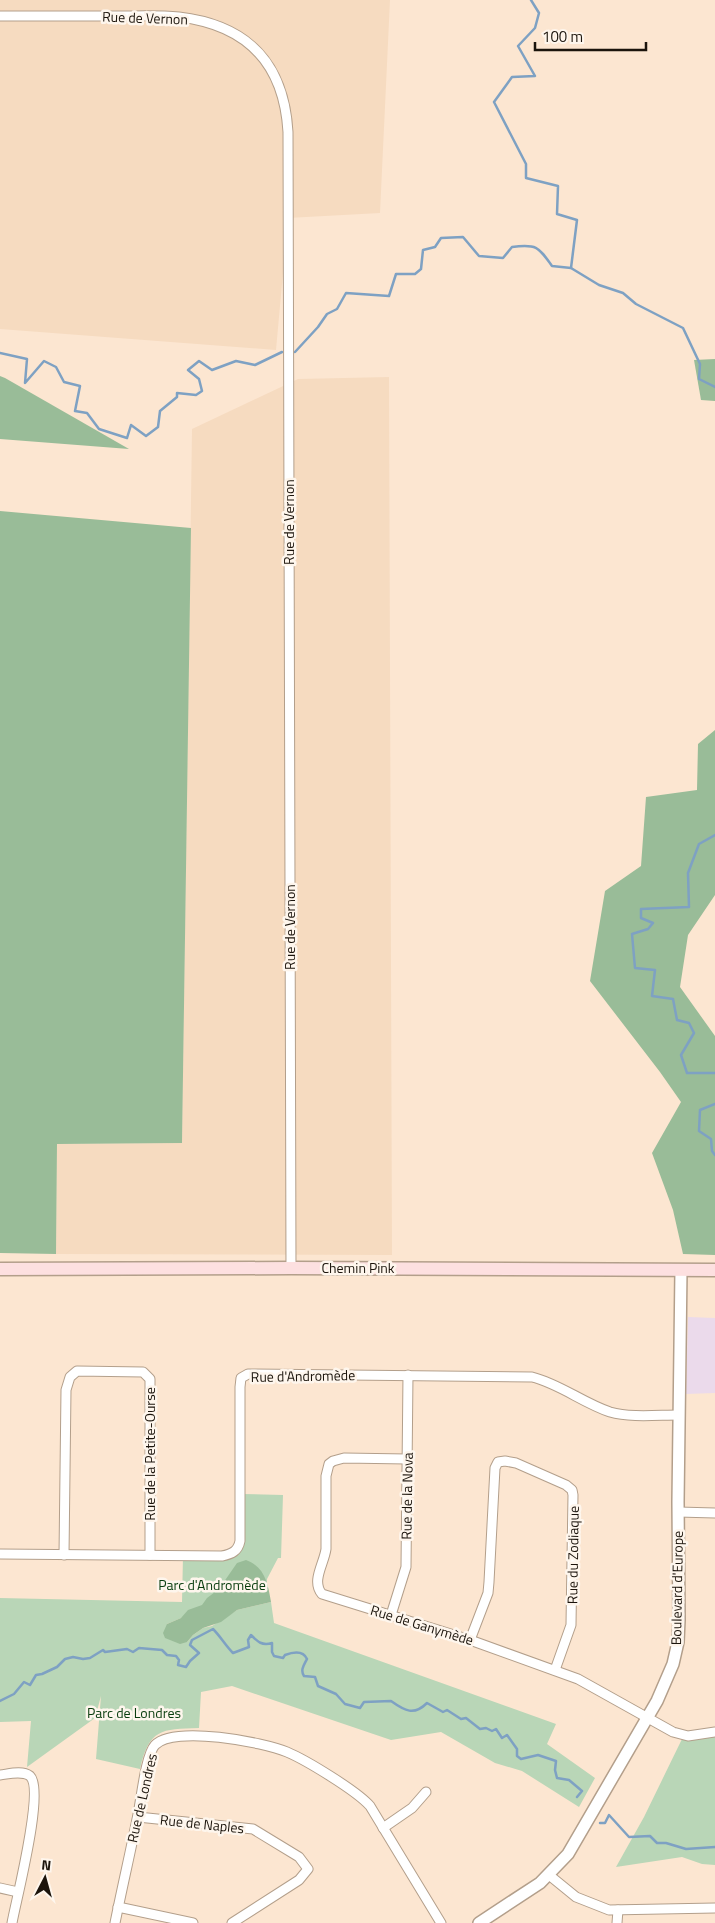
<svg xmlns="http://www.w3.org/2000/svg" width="715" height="1923" viewBox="0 0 715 1923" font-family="'Titillium Web',sans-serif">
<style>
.commercial{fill:#ebdaeb}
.built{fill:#f6dbc0}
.green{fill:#b9d6b7}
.forest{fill:#99bc98}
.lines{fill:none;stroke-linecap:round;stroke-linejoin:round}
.stream{stroke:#7ea1c3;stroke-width:2.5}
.minor-casing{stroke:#b39f8b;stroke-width:11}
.tertiary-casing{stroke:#b39f8b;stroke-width:14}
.secondary-casing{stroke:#b39f8b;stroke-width:15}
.minor{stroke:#fff;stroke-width:9}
.tertiary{stroke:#fff;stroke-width:11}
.secondary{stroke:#fde0e0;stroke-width:12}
.labels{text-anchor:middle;stroke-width:5;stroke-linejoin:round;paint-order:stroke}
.street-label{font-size:14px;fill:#1b140c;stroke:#fef6ed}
.park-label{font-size:14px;fill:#083c0d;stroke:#fef6ed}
</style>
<rect width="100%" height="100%" fill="#fce6d1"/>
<path class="commercial" d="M 688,1317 L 715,1318 L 715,1393 L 686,1394 Z"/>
<g class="built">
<path d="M 0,0 L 390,0 L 380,213 L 288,218 L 276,350 L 0,329 Z"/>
<path d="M 389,377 L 392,1255 L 56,1254 L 57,1144 L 182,1143 L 192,429 L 298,379 Z"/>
</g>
<g class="green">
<path d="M 241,1494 L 283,1495 L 281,1558 L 278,1558 L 267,1579 L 267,1599 L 181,1618 L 167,1624 L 187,1642 L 193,1635 L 203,1628 L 212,1626 L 237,1610 L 271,1602 L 274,1623 L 556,1724 L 547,1744 L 595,1778 L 579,1807 L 522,1771 L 495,1763 L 441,1732 L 391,1740 L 232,1686 L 201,1692 L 199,1728 C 161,1729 149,1729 140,1769 L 96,1759 L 101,1696 L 95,1718 L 27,1767 L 31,1721 L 0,1722 L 0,1598 L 182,1602 L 183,1556 L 236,1550 Z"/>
<path d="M 715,1734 L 715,1865 L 702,1864 L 682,1857 L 616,1867 L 644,1817 L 682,1739 Z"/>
</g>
<g class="forest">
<path d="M 715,359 L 715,401 L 701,400 L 694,360 Z"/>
<path d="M 0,376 L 5,378 L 129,449 L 0,439 Z"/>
<path d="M 0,511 L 191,528 L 182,1143 L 57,1144 L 56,1254 L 0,1253 Z"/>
<path d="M 715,730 L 715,895 L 688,935 L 680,987 L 715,1036 L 715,1255 L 683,1254 L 673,1210 L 652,1153 L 681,1102 L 660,1072 L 590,981 L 605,891 L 641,866 L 646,797 L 697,790 L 698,744 Z"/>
<path d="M 246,1560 C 265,1567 268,1584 271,1602 L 237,1610 L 221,1622 L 203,1628 L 193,1635 L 187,1642 L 180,1644 L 165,1638 L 163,1633 L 167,1624 L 181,1618 L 188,1610 L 202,1605 L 207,1598 L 219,1589 L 237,1563 Z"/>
</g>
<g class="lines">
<g class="stream">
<path d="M 531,0 L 539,13 L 535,28 L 518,46 L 535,76 L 512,77 L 494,102 L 526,164 L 526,178 L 558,186 L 557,214 L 577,220 L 571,268"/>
<path d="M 295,352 L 318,327 L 327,314 L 337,309 L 346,293 L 389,296 L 396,274 L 415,274 L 421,269 L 423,250 L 435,247 L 441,238 L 463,237 L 479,256 L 503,258 L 512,247 C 536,244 538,246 552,266 L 571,268 L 599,285 L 623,293 L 636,304 L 683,328 L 700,364 L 699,379 L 715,387"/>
<path d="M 0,353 L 27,359 L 25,383 L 44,361 L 56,367 L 64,382 L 80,386 L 75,411 L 87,413 L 99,429 L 127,438 L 131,425 L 146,436 L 158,427 L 160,411 L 177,397 L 177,393 L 196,395 L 202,391 L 199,379 L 188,370 L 199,361 L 212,370 L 236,361 L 255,365 L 282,352"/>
<path d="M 715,835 L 699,844 L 688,873 L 689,907 L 641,909 L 641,918 L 653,923 L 648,929 L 632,934 L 635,968 L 655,970 L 652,996 L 673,999 L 677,1020 L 689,1023 L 694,1033 L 681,1055 L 687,1073 L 715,1073"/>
<path d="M 715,1104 L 700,1110 L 699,1131 L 711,1139 L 712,1151 L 715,1155"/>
<path d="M 0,1701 L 14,1694 L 24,1682 L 30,1685 L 36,1675 L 42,1674 L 57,1667 L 65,1659 L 73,1657 L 83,1659 L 90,1658 L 103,1650 L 105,1652 L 127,1649 L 133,1652 L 139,1648 L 162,1650 L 167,1655 L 176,1656 L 179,1660 L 178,1665 L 186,1667 L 190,1661 L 199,1653 L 190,1645 L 192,1640 L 213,1629 C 221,1637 225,1645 233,1653 L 249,1647 L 248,1640 L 251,1635 C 258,1642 262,1646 272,1643 L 272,1652 L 274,1656 L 283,1658 L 285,1655 C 293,1652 303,1650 307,1659 C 304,1665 300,1670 304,1676 L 315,1677 L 318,1686 L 336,1694 L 345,1704 L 360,1708 L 364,1702 L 391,1701 C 405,1711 414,1716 427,1703 L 443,1712 L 447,1710 L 461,1719 L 466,1718 L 480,1729 L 486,1728 L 492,1731 L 496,1729 L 502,1738 L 507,1735 L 517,1749 L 517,1756 L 521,1759 L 538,1755 L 556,1761 L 555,1770 L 557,1778 L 569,1780 L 582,1791 L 577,1797"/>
<path d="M 600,1823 L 605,1823 L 609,1815 L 629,1837 L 650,1836 L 657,1843 L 666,1843 L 686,1849 L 715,1847"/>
</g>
<defs>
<g id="minor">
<path d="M 0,16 C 39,16 79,16 118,16 C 138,16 159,15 179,17 C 248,25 284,64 288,132 L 291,1268"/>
<path d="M 407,1459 L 344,1458 L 333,1461 L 329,1464 L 326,1476 L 326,1549 C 324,1564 311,1581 322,1594 L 470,1640 L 578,1679 L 673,1732 L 688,1736 L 715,1732"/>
<path d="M 678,1512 L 715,1513"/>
<path d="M 0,1554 L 222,1556 C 232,1554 238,1551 240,1541 L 240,1387 L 241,1378 L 248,1374 L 532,1377 C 560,1384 583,1403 610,1412 C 631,1418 657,1415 679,1415"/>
<path d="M 64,1555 L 66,1390 L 70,1377 L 77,1371 L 143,1372 L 150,1379 L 150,1555"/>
<path d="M 391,1615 L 406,1567 L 408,1375"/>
<path d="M 470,1640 L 488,1593 L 489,1582 L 495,1468 L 498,1462 L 505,1461 L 516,1463 L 566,1485 L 572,1490 L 573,1495 L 571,1625 L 555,1670"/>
<path d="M 0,1775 C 9,1774 22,1770 30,1776 C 45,1790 16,1900 12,1923"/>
<path d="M 138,1817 L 253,1829 L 299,1857 L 308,1869 L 299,1880 L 232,1923"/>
<path d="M 383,1828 L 412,1808 L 426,1792"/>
<path d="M 549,1875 L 576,1897 L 609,1910 L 715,1908"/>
<path d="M 0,1888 L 18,1892"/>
<path d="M 118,1907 L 193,1923"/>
<path d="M 115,1923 C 122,1888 130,1854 137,1819 C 141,1803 145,1756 155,1745 C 174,1725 263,1742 287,1752 C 306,1760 357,1791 370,1806 L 441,1923"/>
<path d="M 617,1923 L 618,1910"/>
</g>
<path id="tertiary" d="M 479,1923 L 540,1883 L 568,1854 L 657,1701 L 673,1664 L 678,1642 L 679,1620 L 678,1502 L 681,1270"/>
<path id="secondary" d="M 0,1269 L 291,1268 L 715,1270"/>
</defs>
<use href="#minor" class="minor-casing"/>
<use href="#tertiary" class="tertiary-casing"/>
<use href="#secondary" class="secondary-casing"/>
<use href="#minor" class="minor"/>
<use href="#tertiary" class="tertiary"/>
<use href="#secondary" class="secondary"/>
</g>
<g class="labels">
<g class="street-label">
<text transform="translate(145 18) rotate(2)" y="5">Rue de Vernon</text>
<text transform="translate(289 522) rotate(-90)" y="5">Rue de Vernon</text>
<text transform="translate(290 927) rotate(-90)" y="5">Rue de Vernon</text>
<text x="358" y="1273">Chemin Pink</text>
<text transform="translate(303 1376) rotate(-1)" y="5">Rue d'Andromède</text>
<text transform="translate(150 1454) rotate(-90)" y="5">Rue de la Petite-Ourse</text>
<text transform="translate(407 1496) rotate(-89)" y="5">Rue de la Nova</text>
<text transform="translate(573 1555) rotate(-89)" y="5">Rue du Zodiaque</text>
<text transform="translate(677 1588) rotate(-89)" y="5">Boulevard d'Europe</text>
<text transform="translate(422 1625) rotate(17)" y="5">Rue de Ganymède</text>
<text transform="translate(142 1798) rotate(-77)" y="5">Rue de Londres</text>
<text transform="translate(202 1824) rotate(6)" y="5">Rue de Naples</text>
</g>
<g class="park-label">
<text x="212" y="1590">Parc d'Andromède</text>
<text x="134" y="1718">Parc de Londres</text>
</g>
</g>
<g transform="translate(45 1878) rotate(6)" stroke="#fef6ed" stroke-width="4" paint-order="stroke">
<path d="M0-4L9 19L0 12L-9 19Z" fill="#1b140c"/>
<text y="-8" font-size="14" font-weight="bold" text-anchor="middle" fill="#1b140c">N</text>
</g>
<path d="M535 42v8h111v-8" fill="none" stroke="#1b140c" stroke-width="2.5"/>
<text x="542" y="42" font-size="15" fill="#1b140c" stroke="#fef6ed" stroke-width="4" paint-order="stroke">100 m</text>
</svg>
